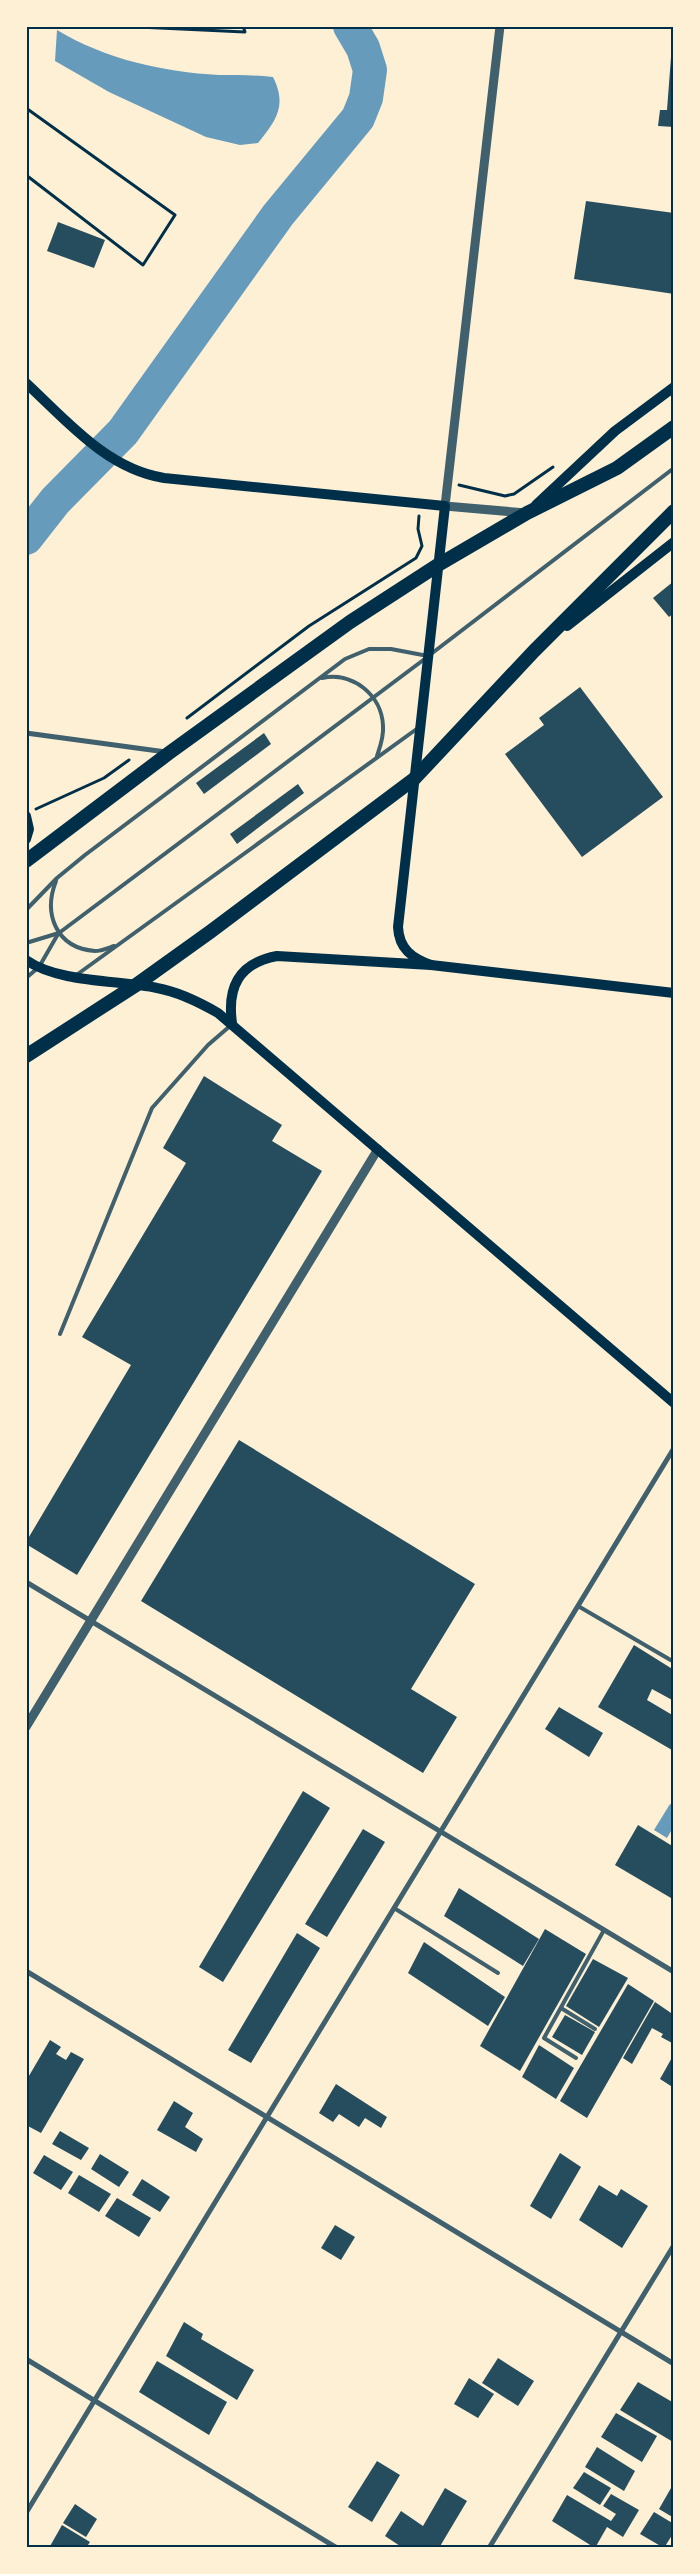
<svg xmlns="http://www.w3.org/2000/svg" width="700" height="2574" viewBox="0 0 700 2574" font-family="Helvetica,sans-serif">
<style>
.water{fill:#669bbc}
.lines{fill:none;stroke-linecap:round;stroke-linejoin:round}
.river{stroke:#669bbc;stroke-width:34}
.building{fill:#264d5e}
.path{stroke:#003049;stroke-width:3}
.service{stroke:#3f606c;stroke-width:4}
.minor{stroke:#3f606c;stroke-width:5}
.tertiary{stroke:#3f606c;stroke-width:9}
.secondary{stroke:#003049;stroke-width:10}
.trunk{stroke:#003049;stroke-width:14}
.neatline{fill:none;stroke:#003049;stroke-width:2}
</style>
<rect width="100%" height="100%" fill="#fdf0d5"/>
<g class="water">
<path d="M 57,30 C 105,59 163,72 219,75 C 238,75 255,75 273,77 C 287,105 277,120 258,143 L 240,145 L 206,137 L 109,92 L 55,61 Z"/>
<path d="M 670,1804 L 674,1806 L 674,1826 L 667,1838 L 654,1830 Z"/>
</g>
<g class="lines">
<path class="river" d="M 26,538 L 55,501 L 123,432 L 278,215 L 358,118 L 366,98 L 370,70 L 363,48 L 350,26"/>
</g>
<g class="building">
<path d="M 672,44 L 674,44 L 674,127 L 658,126 L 660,110 L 667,110 Z"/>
<path d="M 586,201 L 674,213 L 674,294 L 574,279 Z"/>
<path d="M 58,222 L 105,240 L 94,268 L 47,251 Z"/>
<path d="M 674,581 L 674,613 L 669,617 L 653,598 Z"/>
<path d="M 580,687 L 663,797 L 582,857 L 505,754 L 544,725 L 539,718 Z"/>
<path d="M 264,733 L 271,744 L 204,794 L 196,783 Z"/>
<path d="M 298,784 L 304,793 L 237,844 L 230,834 Z"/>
<path d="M 204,1076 L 282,1125 L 272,1141 L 322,1171 L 77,1575 L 26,1544 L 26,1542 L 131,1365 L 82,1337 L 186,1163 L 163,1148 Z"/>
<path d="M 239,1440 L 475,1584 L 411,1689 L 457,1717 L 423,1773 L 141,1601 Z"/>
<path d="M 634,1645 L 674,1670 L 674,1701 L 652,1689 L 647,1700 L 674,1716 L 672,1750 L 598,1707 Z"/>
<path d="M 559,1707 L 603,1733 L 589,1757 L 545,1729 Z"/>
<path d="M 303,1791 L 330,1808 L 223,1982 L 199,1967 Z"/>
<path d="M 638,1825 L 674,1847 L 674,1894 L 671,1898 L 615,1865 Z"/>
<path d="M 363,1829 L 385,1842 L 327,1937 L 305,1924 Z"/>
<path d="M 459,1888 L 539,1939 L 523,1966 L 444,1916 Z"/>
<path d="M 545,1929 L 586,1954 L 520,2071 L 480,2046 Z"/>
<path d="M 297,1933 L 320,1948 L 251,2063 L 228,2050 Z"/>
<path d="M 424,1942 L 505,1997 L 488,2026 L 408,1973 Z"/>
<path d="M 593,1959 L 628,1978 L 599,2027 L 566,2006 Z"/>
<path d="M 628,1984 L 654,2001 L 587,2118 L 560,2101 Z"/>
<path d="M 655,2002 L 674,2015 L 674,2044 L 661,2037 L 663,2034 L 652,2028 L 632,2064 L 623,2058 Z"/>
<path d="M 565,2015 L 595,2032 L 582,2055 L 552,2037 Z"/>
<path d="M 50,2040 L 61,2047 L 56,2054 L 66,2060 L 71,2052 L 84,2059 L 41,2133 L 26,2125 L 26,2081 Z"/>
<path d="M 539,2045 L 574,2068 L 556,2099 L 522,2077 Z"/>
<path d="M 674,2054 L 674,2088 L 660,2079 Z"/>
<path d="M 336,2084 L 387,2117 L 381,2128 L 365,2118 L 359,2127 L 339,2114 L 333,2122 L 319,2113 Z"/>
<path d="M 174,2101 L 193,2113 L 185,2127 L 203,2139 L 196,2152 L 157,2130 Z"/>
<path d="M 60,2131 L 89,2148 L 81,2160 L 52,2144 Z"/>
<path d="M 560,2153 L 581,2167 L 551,2219 L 530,2206 Z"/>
<path d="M 100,2154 L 129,2172 L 119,2187 L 91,2169 Z"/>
<path d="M 44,2155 L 73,2172 L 61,2190 L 33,2173 Z"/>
<path d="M 79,2175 L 111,2194 L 99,2212 L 68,2193 Z"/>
<path d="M 142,2179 L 170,2197 L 160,2212 L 132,2195 Z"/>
<path d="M 599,2185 L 617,2196 L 621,2189 L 648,2206 L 622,2248 L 579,2220 Z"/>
<path d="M 117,2198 L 151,2218 L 139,2237 L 105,2216 Z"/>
<path d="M 335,2225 L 355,2237 L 341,2260 L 321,2248 Z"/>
<path d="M 184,2322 L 203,2334 L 201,2339 L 254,2370 L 237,2400 L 166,2356 Z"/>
<path d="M 498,2358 L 534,2381 L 518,2406 L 482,2383 Z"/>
<path d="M 157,2361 L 227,2402 L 209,2435 L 139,2392 Z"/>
<path d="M 469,2378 L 494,2394 L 478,2418 L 454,2404 Z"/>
<path d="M 638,2382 L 674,2403 L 673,2442 L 620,2410 Z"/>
<path d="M 616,2413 L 657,2436 L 642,2462 L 601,2437 Z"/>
<path d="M 597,2447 L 635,2471 L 624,2491 L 585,2467 Z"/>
<path d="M 377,2461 L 400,2475 L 372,2522 L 348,2507 Z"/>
<path d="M 584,2472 L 611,2488 L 600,2505 L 573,2488 Z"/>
<path d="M 445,2488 L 467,2501 L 439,2548 L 403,2548 L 385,2536 L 401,2511 L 423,2526 Z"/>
<path d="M 671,2488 L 674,2489 L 674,2518 L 659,2509 Z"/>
<path d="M 611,2494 L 639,2510 L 623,2537 L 607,2527 L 595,2548 L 552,2521 L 567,2495 L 611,2521 L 616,2514 L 603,2506 Z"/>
<path d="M 75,2504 L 97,2519 L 86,2537 L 63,2523 Z"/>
<path d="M 654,2512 L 674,2524 L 674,2532 L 664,2548 L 640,2534 Z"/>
<path d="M 62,2525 L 90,2542 L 86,2548 L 49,2548 Z"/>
</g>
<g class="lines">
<g class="path">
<path d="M 117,26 L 245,32 L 243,26"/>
<path d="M 26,108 L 175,215 L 143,265 L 26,175"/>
<path d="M 459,485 L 505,496 L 514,494 L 553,467"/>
<path d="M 187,718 L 309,626 L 416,558 L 422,546 L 418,529 L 419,516"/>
<path d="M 36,809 L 104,778 L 129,760"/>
</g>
<g class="service">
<path d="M 431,654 L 674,468"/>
<path d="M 322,678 C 352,671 382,695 383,726 C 384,737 380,747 377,756"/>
<path d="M 56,881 C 43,914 56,948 95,951 C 101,951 108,948 114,946"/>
<path d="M 26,910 L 57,878 L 85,855 L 345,659 L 369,649 L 391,649 L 428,656"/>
<path d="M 26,943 L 59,933 L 426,658"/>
<path d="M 75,976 L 418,728"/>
<path d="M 26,978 L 39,967 L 58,934"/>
<path d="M 60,1334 L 152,1108 L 208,1045 L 230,1026"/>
<path d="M 578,1606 L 674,1662"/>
<path d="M 394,1908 L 498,1973"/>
<path d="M 561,2008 L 595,2029"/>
<path d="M 576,2058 L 544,2038 L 604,1930"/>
</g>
<g class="minor">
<path d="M 26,733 L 166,752"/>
<path d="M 26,1582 L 674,1972"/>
<path d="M 26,1971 L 674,2364"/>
<path d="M 26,2359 L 337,2548"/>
<path d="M 26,2513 L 674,1448"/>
<path d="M 489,2548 L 674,2245"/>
</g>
<g class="tertiary">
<path d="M 500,26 L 445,506 L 526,513"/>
<path d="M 26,1727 L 378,1149"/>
</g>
<g class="secondary">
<path d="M 26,383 C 67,421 107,469 164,478 L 445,506 L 398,927 C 399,949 412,958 431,965"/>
<path d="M 536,505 L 615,431 L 674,387"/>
<path d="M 567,626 L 674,542"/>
<path d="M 26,816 L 29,829 L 26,839"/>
<path d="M 26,960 C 59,983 118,980 157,988 C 179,992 199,1002 218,1013 L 674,1403"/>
<path d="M 232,1023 C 227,987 239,963 277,956 L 431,965 L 674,993"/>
</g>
<g class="trunk">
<path d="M 26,861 L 169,753 L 350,622 L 438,565 L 527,513 L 617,468 L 674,427"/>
<path d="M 26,1056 L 136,985 L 210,932 L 414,779 L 534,651 L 674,511"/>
</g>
</g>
<rect width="700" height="2574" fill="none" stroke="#fdf0d5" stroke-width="55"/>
<rect x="28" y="28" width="644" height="2518" class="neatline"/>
</svg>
